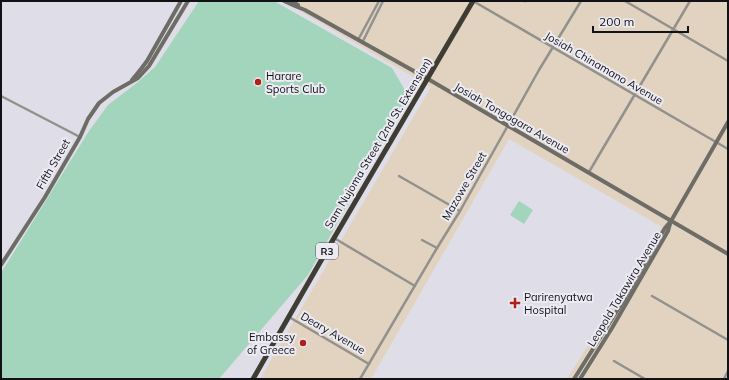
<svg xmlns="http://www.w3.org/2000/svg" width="729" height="380" viewBox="0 0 729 380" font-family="Mulish,sans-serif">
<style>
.commercial{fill:#e1d3c0}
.green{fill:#a2d5bb}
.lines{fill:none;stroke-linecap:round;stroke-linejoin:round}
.street{stroke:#93918d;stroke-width:2.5}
.secondary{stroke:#6e6c66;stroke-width:4}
.highway{stroke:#3f3c34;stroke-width:5}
.poi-dot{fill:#af2018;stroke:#ecebf4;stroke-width:1.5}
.labels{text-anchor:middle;stroke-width:4;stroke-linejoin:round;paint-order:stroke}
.shield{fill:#ecebf4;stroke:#535258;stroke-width:1}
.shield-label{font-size:10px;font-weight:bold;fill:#121115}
.street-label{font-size:11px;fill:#121115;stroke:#ecebf4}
.poi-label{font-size:11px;fill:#121115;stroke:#ecebf4;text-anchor:start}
</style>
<rect width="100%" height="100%" fill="#dfdde7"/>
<path class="commercial" d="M 283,1 L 728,1 L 728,379 L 567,379 L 662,227 L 509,139 L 371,379 L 260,379 L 431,87 Z"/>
<g class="green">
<path d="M 199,1 L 274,1 L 392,68 L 409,97 L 308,275 L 219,379 L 1,379 L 1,273 L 89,131 L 108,105 L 138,82 L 155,67 Z"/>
<path d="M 519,201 L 533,210 L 524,224 L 510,215 Z"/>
</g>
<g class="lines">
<g class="street">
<path d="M 473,1 L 728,149"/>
<path d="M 524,1 L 526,1"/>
<path d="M 625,1 L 728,61"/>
<path d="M 358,40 L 379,1"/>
<path d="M 362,43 L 383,1"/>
<path d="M 1,96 L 80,137"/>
<path d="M 589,172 L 690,1"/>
<path d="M 399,176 L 460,211"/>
<path d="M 334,238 L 415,286"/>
<path d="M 422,240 L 437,248"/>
<path d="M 652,296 L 728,340"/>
<path d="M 289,317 L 369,364"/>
<path d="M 614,361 L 645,379"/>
<path d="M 360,379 L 437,248 L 460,211 L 539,70 L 581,1"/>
<path d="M 724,379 L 728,371"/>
</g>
<g class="secondary">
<path d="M 284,1 L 295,6 L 305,10 L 428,79 L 728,254"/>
<path d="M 291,1 L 298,5"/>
<path d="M 132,80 L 141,69 L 147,61 L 181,1"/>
<path d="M 1,265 L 45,197 L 80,137 L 88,119 L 99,103 L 113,92 L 138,78 L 149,66 L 188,1"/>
<path d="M 574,379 L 622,303 L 665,228 L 671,221 L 728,122"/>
<path d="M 580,379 L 612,328 L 668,231 L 670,224"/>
</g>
<path class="highway" d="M 253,379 L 334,238 L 473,1"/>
</g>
<g class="poi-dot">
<circle cx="258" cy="82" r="4"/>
<path d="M513 297h4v4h4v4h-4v4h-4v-4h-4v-4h4z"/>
<circle cx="303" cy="343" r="4"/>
</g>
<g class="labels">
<rect class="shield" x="316" y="243" width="22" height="16" rx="3"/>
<g class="shield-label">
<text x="327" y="255">R3</text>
</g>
<g class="street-label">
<text transform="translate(604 68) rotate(30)" y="4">Josiah Chinamano Avenue</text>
<text transform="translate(512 118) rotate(30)" y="4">Josiah Tongogara Avenue</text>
<text transform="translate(378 143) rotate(-59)" y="4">Sam Nujoma Street (2nd St. Extension)</text>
<text transform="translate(53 164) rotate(-60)" y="4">Fifth Street</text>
<text transform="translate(464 186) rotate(-60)" y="4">Mazowe Street</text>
<text transform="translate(624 289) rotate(-59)" y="4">Leopold Takawira Avenue</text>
<text transform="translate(333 333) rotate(30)" y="4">Deary Avenue</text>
</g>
<g class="poi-label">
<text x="266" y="80">Harare<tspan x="266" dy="13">Sports Club</tspan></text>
<text x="524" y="301">Parirenyatwa<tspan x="524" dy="13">Hospital</tspan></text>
<text x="295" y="341" text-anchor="end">Embassy<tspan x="295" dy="13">of Greece</tspan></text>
</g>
</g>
<rect width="729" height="380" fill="none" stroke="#121115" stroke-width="4"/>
<path d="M593 26v6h95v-6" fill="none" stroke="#121115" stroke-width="2"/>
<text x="599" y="26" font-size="12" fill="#121115" stroke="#ecebf4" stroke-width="3" paint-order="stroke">200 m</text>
</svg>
